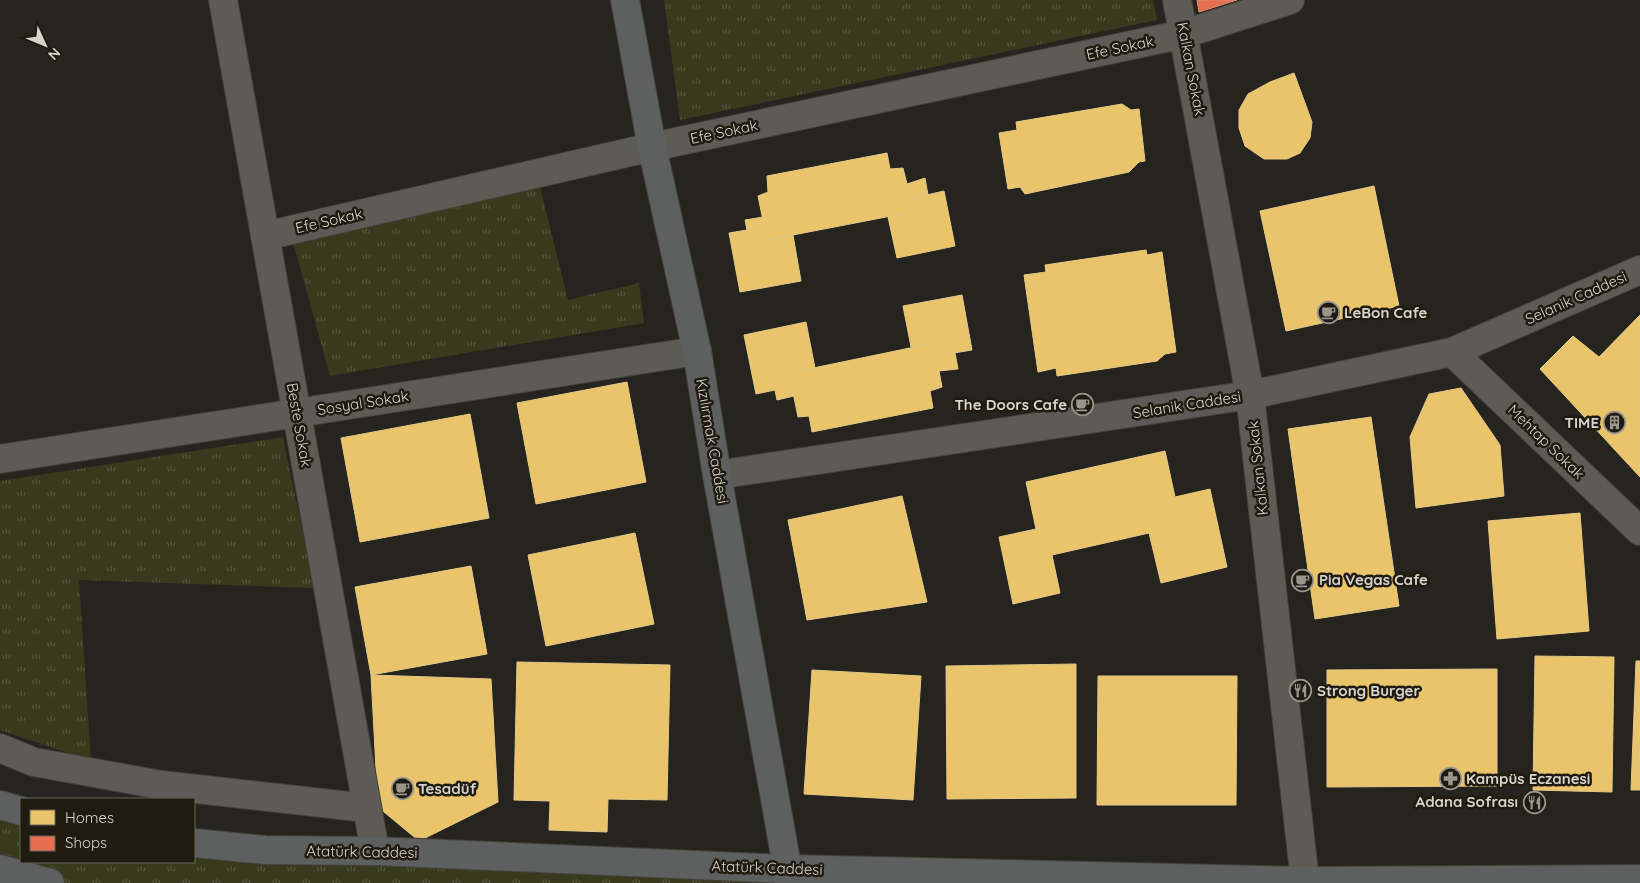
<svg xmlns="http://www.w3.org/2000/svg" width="1640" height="883" viewBox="0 0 1640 883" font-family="Quicksand,sans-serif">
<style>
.grass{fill:url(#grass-tufts)}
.homes{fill:#e9c46a;stroke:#e4c988}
.shops{fill:#e76f51;stroke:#e28d76}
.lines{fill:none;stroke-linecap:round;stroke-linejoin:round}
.street-casing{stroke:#43413b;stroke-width:30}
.secondary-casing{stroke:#43413b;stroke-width:30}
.street{stroke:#5d5b56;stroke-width:28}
.secondary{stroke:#5d605e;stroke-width:28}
.labels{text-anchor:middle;stroke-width:5;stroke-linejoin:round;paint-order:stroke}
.street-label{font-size:15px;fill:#d7d4cd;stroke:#201b11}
.poi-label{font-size:15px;font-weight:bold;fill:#d7d4cd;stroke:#201b11;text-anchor:start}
</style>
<defs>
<pattern id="grass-tufts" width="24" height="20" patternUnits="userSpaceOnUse" patternTransform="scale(1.25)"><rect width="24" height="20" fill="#383a1d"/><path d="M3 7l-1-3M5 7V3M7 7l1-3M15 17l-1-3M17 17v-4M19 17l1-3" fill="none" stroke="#54563d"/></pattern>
</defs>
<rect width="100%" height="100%" fill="#26241e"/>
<g class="grass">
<path d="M 664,0 L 1153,0 L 1157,20 L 680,120 Z"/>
<path d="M 540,187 L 568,300 L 639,283 L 644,323 L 330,376 L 293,242 Z"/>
<path d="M 283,437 L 314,588 L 79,580 L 91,761 L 0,730 L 0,481 Z"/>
<path d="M 0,805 L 21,811 L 21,862 L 194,862 L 194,843 L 1640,883 L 0,883 Z"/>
</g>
<g class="homes">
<path d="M 1294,73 L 1312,122 L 1310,138 L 1300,153 L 1287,159 L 1264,159 L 1245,146 L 1239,128 L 1239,110 L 1248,94 L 1270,82 Z"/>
<path d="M 1122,104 L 1131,110 L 1139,109 L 1145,161 L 1139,162 L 1129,172 L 1025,194 L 1020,187 L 1008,189 L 999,133 L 1017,130 L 1016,122 Z"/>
<path d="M 887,153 L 890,169 L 903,168 L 907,184 L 925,178 L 928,195 L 909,199 L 912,212 L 767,240 L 758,196 L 768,192 L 767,176 Z"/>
<path d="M 1374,186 L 1399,306 L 1286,331 L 1260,211 Z"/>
<path d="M 944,191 L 955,246 L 897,258 L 888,217 L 912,212 L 909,199 Z"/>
<path d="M 763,217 L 767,240 L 793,235 L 801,281 L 740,292 L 729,233 L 747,230 L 745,220 Z"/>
<path d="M 1146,250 L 1147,255 L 1162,252 L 1176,352 L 1165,354 L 1157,361 L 1057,376 L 1056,368 L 1038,372 L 1024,275 L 1046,272 L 1045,265 Z"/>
<path d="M 962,295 L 972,350 L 936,356 L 934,343 L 911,347 L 903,306 Z"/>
<path d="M 1640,315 L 1640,477 L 1540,369 L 1573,336 L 1599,357 Z"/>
<path d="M 806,322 L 815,368 L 789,373 L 794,396 L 777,400 L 775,390 L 756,394 L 744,335 Z"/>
<path d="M 934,343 L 936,356 L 955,353 L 958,369 L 939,371 L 942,387 L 930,391 L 933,408 L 812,432 L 809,416 L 798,417 L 789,373 Z"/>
<path d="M 627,382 L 646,482 L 536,504 L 517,403 Z"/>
<path d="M 1461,388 L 1500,445 L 1504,496 L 1416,508 L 1410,437 L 1429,394 Z"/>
<path d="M 470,414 L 489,518 L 360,542 L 341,438 Z"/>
<path d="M 1371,417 L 1399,606 L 1315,619 L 1288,429 Z"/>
<path d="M 1165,451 L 1175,497 L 1210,489 L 1227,567 L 1161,583 L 1149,533 L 1052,555 L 1060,593 L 1013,604 L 999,537 L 1036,529 L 1026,482 Z"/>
<path d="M 902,496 L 927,602 L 807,620 L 788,520 Z"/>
<path d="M 1580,513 L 1589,631 L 1497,639 L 1488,521 Z"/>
<path d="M 635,533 L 654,624 L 546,646 L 528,555 Z"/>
<path d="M 471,566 L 487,654 L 371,675 L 355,587 Z"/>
<path d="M 1535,656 L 1614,657 L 1612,792 L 1533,790 Z"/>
<path d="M 1636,661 L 1640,661 L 1640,790 L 1631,790 Z"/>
<path d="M 517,662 L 670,665 L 667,800 L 608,799 L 607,832 L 549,830 L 550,801 L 514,800 Z"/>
<path d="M 1076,664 L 1076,798 L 947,799 L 946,666 Z"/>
<path d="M 1497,669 L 1497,786 L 1327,787 L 1327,670 Z"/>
<path d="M 812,670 L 921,676 L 913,800 L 804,794 Z"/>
<path d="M 371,675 L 491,679 L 498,802 L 419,841 L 378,807 Z"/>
<path d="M 1098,676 L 1237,676 L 1236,805 L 1097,805 Z"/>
</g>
<path class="shops" d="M 1197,0 L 1237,0 L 1199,12 Z"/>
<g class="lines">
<defs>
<g id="street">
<path d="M 223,0 L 375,851"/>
<path d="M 1177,0 L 1250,395 L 1305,881"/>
<path d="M 265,236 L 652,147 L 1184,34 L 1290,0"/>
<path d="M 1452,352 L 1640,531"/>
<path d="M 0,459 L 697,351"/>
<path d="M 717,475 L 1250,395 L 1452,352 L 1640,270"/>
<path d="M 0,748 L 34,762 L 161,785 L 367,808"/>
</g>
<g id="secondary">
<path d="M 625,0 L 652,147 L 697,351 L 717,475 L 790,883"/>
<path d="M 0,805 L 21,811"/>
<path d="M 194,843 L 265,850 L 375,851 L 788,869 L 1305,881 L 1640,879"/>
<path d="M 0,869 L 50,883"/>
</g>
</defs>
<use href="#street" class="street-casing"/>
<use href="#secondary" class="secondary-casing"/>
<use href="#street" class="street"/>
<use href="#secondary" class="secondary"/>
</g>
<defs>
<symbol id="cafe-ring" viewBox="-11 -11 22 22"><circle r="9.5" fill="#201b11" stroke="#999690" stroke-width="1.5"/><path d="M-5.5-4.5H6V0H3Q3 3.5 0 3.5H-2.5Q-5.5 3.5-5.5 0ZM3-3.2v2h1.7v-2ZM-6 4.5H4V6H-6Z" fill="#999690"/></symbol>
<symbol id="building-ring" viewBox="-11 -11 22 22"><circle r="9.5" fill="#201b11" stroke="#999690" stroke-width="1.5"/><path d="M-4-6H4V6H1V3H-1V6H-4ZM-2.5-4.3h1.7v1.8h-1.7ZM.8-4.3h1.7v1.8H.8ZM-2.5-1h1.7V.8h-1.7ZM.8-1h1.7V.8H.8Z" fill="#999690"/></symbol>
<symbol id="restaurant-ring" viewBox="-11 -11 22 22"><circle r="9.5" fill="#201b11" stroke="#999690" stroke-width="1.5"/><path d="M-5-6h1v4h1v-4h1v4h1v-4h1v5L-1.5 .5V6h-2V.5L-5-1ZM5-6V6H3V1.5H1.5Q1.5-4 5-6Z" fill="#999690"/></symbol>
<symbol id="pharmacy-ring" viewBox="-11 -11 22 22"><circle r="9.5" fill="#201b11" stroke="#999690" stroke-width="1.5"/><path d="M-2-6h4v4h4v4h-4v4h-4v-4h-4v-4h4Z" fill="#999690"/></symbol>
</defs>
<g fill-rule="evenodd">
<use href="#cafe-ring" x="1316" y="300" width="25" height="25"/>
<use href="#cafe-ring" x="1070" y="392" width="25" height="25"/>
<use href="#building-ring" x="1602" y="410" width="25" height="25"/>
<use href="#cafe-ring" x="1290" y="568" width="25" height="25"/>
<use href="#restaurant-ring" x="1288" y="678" width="25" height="25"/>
<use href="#pharmacy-ring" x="1438" y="766" width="25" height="25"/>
<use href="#cafe-ring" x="390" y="776" width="25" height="25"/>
<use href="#restaurant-ring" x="1522" y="790" width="25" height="25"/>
</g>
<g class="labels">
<g class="street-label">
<text transform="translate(1120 48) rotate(-12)" y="5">Efe Sokak</text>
<text transform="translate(1191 69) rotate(79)" y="5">Kalkan Sokak</text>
<text transform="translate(724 132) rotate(-12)" y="5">Efe Sokak</text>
<text transform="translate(329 221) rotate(-13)" y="5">Efe Sokak</text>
<text transform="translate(1576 298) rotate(-24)" y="5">Selanik Caddesi</text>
<text transform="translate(363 403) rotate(-9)" y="5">Sosyal Sokak</text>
<text transform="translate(1187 405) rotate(-9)" y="5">Selanik Caddesi</text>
<text transform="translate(299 425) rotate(80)" y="5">Beste Sokak</text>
<text transform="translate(712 441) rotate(80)" y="5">Kızılırmak Caddesi</text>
<text transform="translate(1546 442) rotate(44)" y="5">Mehtap Sokak</text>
<text transform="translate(1258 468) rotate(-96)" y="5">Kalkan Sokak</text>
<text transform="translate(362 852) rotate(1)" y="5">Atatürk Caddesi</text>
<text transform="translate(767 868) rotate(2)" y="5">Atatürk Caddesi</text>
</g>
<g class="poi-label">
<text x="1344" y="318">LeBon Cafe</text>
<text x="1067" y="410" text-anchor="end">The Doors Cafe</text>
<text x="1599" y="428" text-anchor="end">TIME</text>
<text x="1319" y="585">Pia Vegas Cafe</text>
<text x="1317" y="696">Strong Burger</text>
<text x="1466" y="784">Kampüs Eczanesi</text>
<text x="418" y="794">Tesadüf</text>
<text x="1518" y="807" text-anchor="end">Adana Sofrası</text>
</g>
</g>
<rect x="20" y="798" width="175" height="65" fill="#201b11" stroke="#69655c"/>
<rect x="30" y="810" width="25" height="15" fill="#e9c46a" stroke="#69655c"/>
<text x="65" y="823" font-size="15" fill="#d7d4cd">Homes</text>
<rect x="30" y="836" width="25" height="15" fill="#e76f51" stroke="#69655c"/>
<text x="65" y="848" font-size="15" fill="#d7d4cd">Shops</text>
<g transform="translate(45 45) rotate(134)" stroke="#201b11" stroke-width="4" paint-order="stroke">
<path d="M0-4L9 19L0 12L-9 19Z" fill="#d7d4cd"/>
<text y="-8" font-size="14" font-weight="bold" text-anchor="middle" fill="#d7d4cd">N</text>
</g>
</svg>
